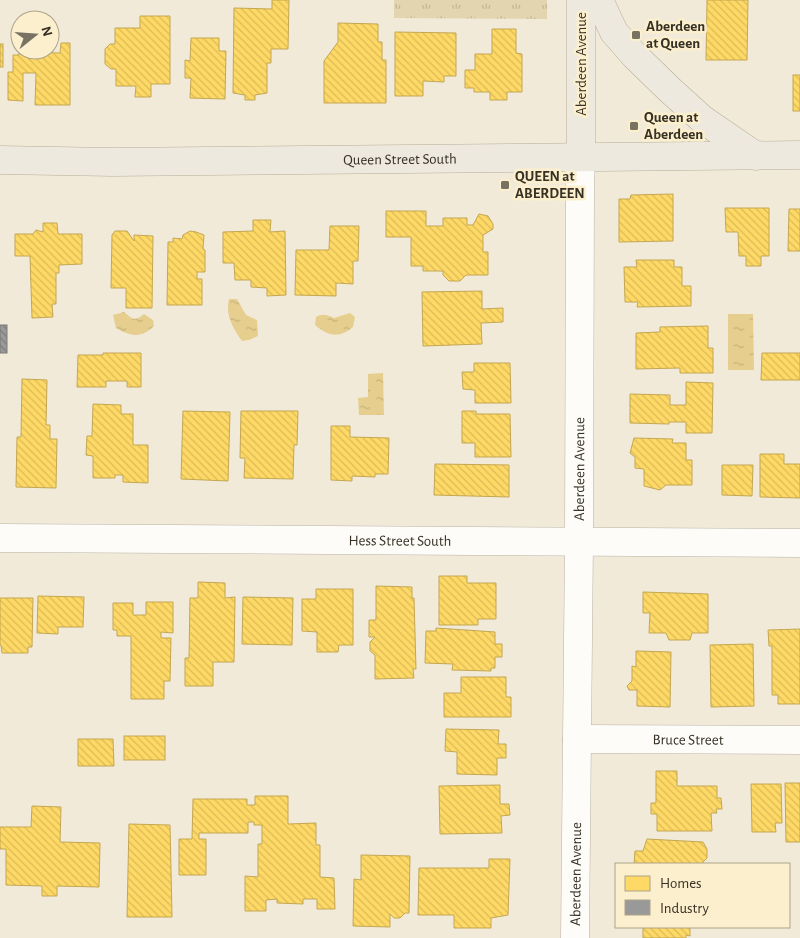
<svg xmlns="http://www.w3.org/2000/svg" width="800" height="938" viewBox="0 0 800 938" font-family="'Alegreya Sans',sans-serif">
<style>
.park{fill:url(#park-tufts)}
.water{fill:url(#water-ripples)}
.homes{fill:url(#homes-back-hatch);stroke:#c3a752}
.industry{fill:url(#industry-back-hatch);stroke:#7b7a76}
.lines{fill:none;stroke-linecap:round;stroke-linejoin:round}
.minor-casing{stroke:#b8b2a4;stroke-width:29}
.major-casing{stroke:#b6ae97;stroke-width:29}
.minor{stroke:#fdfcf9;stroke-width:28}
.major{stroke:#eee9df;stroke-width:28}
.poi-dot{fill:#787263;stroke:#fcefcd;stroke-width:2}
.labels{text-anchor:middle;stroke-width:5;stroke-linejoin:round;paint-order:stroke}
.poi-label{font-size:15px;font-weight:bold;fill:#363124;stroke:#fcefcd;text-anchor:start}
.street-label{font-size:15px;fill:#363124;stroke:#fcefcd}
</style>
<defs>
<pattern id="park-tufts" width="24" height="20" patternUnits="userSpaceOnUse" patternTransform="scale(1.25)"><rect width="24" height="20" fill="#e3d5af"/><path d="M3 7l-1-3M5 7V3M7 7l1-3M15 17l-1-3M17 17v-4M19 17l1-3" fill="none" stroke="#c3b796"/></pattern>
<pattern id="water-ripples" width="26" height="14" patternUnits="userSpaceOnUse" patternTransform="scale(1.25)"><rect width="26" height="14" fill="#e5ce8e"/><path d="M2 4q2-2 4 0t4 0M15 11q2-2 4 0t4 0" fill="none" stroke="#c5b17a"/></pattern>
<pattern id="homes-back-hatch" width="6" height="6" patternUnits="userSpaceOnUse" patternTransform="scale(1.25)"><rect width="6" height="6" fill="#ffd966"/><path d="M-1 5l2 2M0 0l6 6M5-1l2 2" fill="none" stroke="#dbbb58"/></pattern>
<pattern id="industry-back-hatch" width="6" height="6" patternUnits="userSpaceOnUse" patternTransform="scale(1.25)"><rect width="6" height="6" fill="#999"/><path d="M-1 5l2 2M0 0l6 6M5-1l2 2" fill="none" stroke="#7e7d7d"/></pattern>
</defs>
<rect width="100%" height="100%" fill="#f2ead8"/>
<path class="park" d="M 394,0 L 547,0 L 547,19 L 394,18 Z"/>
<g class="water">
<path d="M 229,299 L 237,299 L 246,315 L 257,320 L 258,336 L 249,340 L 242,341 C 233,328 225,315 229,299 Z"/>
<path d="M 124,312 C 133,319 134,322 144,314 L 153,320 L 154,326 C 142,338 131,337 116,328 L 113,315 Z"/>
<path d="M 350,313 L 355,317 L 353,327 C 339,339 328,336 315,325 L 316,317 C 322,313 328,315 334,318 Z"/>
<path d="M 728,314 L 753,314 L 754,370 L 728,370 Z"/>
<path d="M 383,373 L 384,415 L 359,415 L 358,398 L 368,397 L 368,374 Z"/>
</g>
<g class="homes">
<path d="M 272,0 L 289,0 L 288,49 L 271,49 L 271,63 L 267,63 L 267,93 L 255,95 L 255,100 L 245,100 L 245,95 L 233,93 L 234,8 L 272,9 Z"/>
<path d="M 707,0 L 748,0 L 747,60 L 706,60 Z"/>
<path d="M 140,16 L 170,16 L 170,84 L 151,84 L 151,97 L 135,97 L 136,86 L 116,86 L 116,69 L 111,69 L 105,64 L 105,49 L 110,44 L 115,44 L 115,28 L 140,28 Z"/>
<path d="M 338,23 L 378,24 L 378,42 L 382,42 L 382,60 L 386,60 L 386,103 L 324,103 L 324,61 L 338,42 Z"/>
<path d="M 492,29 L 516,29 L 516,53 L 522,54 L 522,92 L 507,92 L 507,100 L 490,100 L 490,92 L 474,92 L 474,88 L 465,88 L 465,70 L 475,70 L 475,54 L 492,54 Z"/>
<path d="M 395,32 L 456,33 L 456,76 L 444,76 L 444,82 L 423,81 L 423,96 L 395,96 Z"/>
<path d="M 191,38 L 219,38 L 219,51 L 226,51 L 225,99 L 190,98 L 191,78 L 185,78 L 185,60 L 190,61 Z"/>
<path d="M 61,43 L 70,43 L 70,105 L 35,105 L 36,73 L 23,73 L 23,101 L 8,100 L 8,72 L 13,72 L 13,55 L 19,55 L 19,52 L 60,53 Z"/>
<rect x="0" y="44" width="3" height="23"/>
<rect x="793" y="75" width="7" height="36"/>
<path d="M 673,194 L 673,241 L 619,242 L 619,199 L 630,199 L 631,195 Z"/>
<path d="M 725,208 L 769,208 L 769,256 L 761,256 L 761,266 L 746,266 L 746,256 L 739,256 L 738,232 L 726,232 Z"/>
<path d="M 789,209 L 800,209 L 800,251 L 788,251 Z"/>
<path d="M 386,211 L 426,211 L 426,226 L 443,226 L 443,218 L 467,218 L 467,225 L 473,225 L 479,214 L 488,216 L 493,224 L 493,229 L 483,235 L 483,252 L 488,252 L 488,275 L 466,275 L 460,281 L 449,281 L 443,275 L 443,271 L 423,271 L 423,266 L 411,266 L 411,237 L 386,237 Z"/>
<path d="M 253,220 L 271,220 L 270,232 L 285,231 L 286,295 L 267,296 L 267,288 L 251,287 L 251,280 L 235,280 L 234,263 L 223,263 L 223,232 L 253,231 Z"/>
<path d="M 43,223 L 57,223 L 58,234 L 82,234 L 82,264 L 59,265 L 59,273 L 56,273 L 56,304 L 52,304 L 53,317 L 32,318 L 30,256 L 15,256 L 15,234 L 33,234 L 36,230 L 43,232 Z"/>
<path d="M 330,226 L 359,226 L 358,261 L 353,261 L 353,284 L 336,283 L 336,296 L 295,295 L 296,250 L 329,250 Z"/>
<path d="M 115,231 L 127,231 L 134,241 L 134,235 L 153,236 L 152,308 L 126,308 L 126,288 L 111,288 L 112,235 Z"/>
<path d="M 190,231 L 196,232 L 204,235 L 203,249 L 205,250 L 205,272 L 197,272 L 197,279 L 202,279 L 202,305 L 167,305 L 168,242 L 173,242 L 173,238 L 182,239 L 183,235 Z"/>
<path d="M 636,260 L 674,260 L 674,267 L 682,267 L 682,286 L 691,286 L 691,306 L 637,307 L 638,302 L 625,302 L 624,267 L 637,267 Z"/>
<path d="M 482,291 L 482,309 L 503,308 L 503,322 L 481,323 L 482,344 L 423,346 L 422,292 Z"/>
<path d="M 708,326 L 708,348 L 713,348 L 713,373 L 680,373 L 680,368 L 636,369 L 636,333 L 660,332 L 660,327 Z"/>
<path d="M 103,353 L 141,353 L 141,387 L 127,387 L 127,381 L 106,381 L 106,387 L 77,387 L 78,355 L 103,355 Z"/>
<path d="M 762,353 L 800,353 L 800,380 L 761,380 Z"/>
<path d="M 474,363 L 510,363 L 511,403 L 475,403 L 475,390 L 463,389 L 462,372 L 474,372 Z"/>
<path d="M 22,379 L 47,380 L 46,425 L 50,425 L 50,439 L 57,439 L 56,488 L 16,487 L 17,437 L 21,437 Z"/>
<path d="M 686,382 L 713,383 L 712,433 L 686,433 L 686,422 L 669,422 L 669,424 L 630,423 L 630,394 L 670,395 L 670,405 L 686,405 Z"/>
<path d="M 93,404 L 121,405 L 121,414 L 133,414 L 133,445 L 148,445 L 148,483 L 123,482 L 123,475 L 115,475 L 115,478 L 93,478 L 93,456 L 86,455 L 87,436 L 92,436 Z"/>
<path d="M 183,411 L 230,412 L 228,481 L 181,479 Z"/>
<path d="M 241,411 L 298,411 L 297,445 L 294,445 L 293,479 L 244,478 L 245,458 L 240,458 Z"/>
<path d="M 462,411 L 476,411 L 476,414 L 510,414 L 511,457 L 475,457 L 475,443 L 462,443 Z"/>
<path d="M 331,426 L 350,426 L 350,437 L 389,438 L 388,474 L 375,474 L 375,477 L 352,476 L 352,481 L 331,480 Z"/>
<path d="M 634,438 L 673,439 L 672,443 L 686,443 L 686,460 L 692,460 L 692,485 L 666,485 L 660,490 L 644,486 L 644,469 L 635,468 L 635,457 L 630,453 Z"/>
<path d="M 760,454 L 784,454 L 784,464 L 800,464 L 800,498 L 760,497 Z"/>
<path d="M 435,464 L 509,465 L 509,497 L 434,495 Z"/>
<path d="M 722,465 L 753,465 L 752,496 L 722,495 Z"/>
<path d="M 439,576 L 467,576 L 467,583 L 496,583 L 496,619 L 478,619 L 478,625 L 439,625 Z"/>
<path d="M 198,582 L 225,583 L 225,598 L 235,597 L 234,662 L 213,662 L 213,686 L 185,686 L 185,658 L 189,658 L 190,598 L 198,598 Z"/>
<path d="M 376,586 L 412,587 L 412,598 L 414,598 L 416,669 L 413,669 L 414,678 L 375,679 L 375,655 L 370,651 L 370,642 L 375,637 L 369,637 L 369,620 L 376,620 Z"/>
<path d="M 316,589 L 353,589 L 353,645 L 339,645 L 338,652 L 317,652 L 317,632 L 302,631 L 302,599 L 316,599 Z"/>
<path d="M 643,592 L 708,594 L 708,633 L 692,633 L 690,640 L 669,640 L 666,633 L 649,633 L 650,613 L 643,613 Z"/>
<path d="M 38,596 L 84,597 L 83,627 L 58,627 L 58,634 L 37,633 Z"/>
<path d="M 243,597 L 293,598 L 292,645 L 242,644 Z"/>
<path d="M 0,598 L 33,598 L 32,647 L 28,647 L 28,653 L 2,653 L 1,645 L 0,645 Z"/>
<path d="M 146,602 L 173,602 L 173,633 L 161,632 L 161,638 L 171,638 L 170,681 L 164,681 L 164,699 L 131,699 L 131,636 L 117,636 L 117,630 L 113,630 L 113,603 L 133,603 L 133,615 L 146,615 Z"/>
<path d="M 436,628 L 495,632 L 495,644 L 502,644 L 502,657 L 495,657 L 495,668 L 491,668 L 491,671 L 452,670 L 453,664 L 425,663 L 426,631 L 436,631 Z"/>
<path d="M 800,629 L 800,704 L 778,704 L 778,695 L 772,695 L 772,646 L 769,646 L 768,630 Z"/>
<path d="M 753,644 L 754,706 L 711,707 L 710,645 Z"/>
<path d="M 636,651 L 671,652 L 670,707 L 637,706 L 637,690 L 629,690 L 627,686 L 632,681 L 632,666 L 636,667 Z"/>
<path d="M 461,677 L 506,677 L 506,697 L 511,697 L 511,717 L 444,717 L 444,693 L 461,693 Z"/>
<path d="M 446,729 L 499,730 L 498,744 L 506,744 L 506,758 L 497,758 L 497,775 L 457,774 L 457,752 L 445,751 Z"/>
<rect x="124" y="736" width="41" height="24"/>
<path d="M 78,739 L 113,739 L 114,766 L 78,766 Z"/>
<path d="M 656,771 L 677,771 L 677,786 L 717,786 L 717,798 L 721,798 L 722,809 L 716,809 L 717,813 L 711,813 L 712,831 L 657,831 L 657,814 L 651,814 L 651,803 L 656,803 Z"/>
<path d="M 785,783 L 800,783 L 800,842 L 786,842 Z"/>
<path d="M 751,784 L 781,784 L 782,823 L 775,823 L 776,832 L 752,832 Z"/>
<path d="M 500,785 L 500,804 L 509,804 L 510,815 L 501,816 L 502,833 L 440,834 L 439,786 Z"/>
<path d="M 255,796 L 288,796 L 288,824 L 316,823 L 316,845 L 320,845 L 320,877 L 334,878 L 335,909 L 317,909 L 317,899 L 303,899 L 303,904 L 277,903 L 277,899 L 266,900 L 266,911 L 245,911 L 245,876 L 258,877 L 258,844 L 262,844 L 262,825 L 254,825 L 254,822 L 248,822 L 248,833 L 199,833 L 199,839 L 206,839 L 206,875 L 179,875 L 179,839 L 192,839 L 193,799 L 247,799 L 247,805 L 255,805 Z"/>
<path d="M 32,806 L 61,807 L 60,842 L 100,843 L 99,887 L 57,886 L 57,896 L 42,896 L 42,886 L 6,885 L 6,849 L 0,849 L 0,827 L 31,827 Z"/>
<path d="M 129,824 L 170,825 L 172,917 L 127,917 Z"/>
<path d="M 647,839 L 703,842 L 707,849 L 707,858 L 703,862 L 703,864 L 634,864 L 635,851 L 643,851 Z"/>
<path d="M 361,855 L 410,856 L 409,913 L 405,913 L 400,918 L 394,918 L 390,914 L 390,927 L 353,926 L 354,879 L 361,880 Z"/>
<path d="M 489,859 L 510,859 L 508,915 L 491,918 L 491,928 L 454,928 L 454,915 L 418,915 L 419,868 L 489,868 Z"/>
<path d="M 643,927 L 690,927 L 690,936 L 686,935 L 686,938 L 643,938 Z"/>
</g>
<rect class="industry" x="0" y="325" width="7" height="28"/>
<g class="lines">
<defs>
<g id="minor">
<path id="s1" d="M 0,538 L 800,543"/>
<path id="s2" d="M 577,739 L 800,740"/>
<path id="s3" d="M 575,938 L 579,542 L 580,189 L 581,157"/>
</g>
<g id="major">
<path d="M 581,0 L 581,157"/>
<path d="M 599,0 L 614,32 L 635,56 L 669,89 L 702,119 L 756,156"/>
<path id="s4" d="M 0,160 L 113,162 L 800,155"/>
</g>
</defs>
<use href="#minor" class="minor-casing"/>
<use href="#major" class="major-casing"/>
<use href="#minor" class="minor"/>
<use href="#major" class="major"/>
</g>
<g class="poi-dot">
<rect x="631" y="30" width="10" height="10" rx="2.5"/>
<rect x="629" y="121" width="10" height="10" rx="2.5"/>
<rect x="500" y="180" width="10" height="10" rx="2.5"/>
</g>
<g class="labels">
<g class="poi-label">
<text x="646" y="31">Aberdeen<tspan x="646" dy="17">at Queen</tspan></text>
<text x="644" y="122">Queen at<tspan x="644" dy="17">Aberdeen</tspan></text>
<text x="515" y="181">QUEEN at<tspan x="515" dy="17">ABERDEEN</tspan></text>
</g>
<g class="street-label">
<text transform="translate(581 64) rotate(-90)" y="5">Aberdeen Avenue</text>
<text dy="5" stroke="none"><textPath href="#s4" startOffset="400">Queen Street South</textPath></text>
<text dy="5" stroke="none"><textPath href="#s3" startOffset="469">Aberdeen Avenue</textPath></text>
<text dy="5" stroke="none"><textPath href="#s1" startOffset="400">Hess Street South</textPath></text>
<text dy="5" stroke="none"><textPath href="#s2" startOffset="111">Bruce Street</textPath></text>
<text dy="5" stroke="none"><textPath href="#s3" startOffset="64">Aberdeen Avenue</textPath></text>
</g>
</g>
<rect x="615" y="863" width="175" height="65" fill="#fcefcd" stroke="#ada389"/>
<rect x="625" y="876" width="25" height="15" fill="#ffd966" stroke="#ada389"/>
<text x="660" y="888" font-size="15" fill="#363124">Homes</text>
<rect x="625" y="900" width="25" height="15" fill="#999999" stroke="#ada389"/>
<text x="660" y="913" font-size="15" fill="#363124">Industry</text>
<g transform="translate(35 35) rotate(73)"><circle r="24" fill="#fcefcd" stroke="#ada389"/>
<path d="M0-4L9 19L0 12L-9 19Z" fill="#787263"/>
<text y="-8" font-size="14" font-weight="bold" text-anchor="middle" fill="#363124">N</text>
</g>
</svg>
